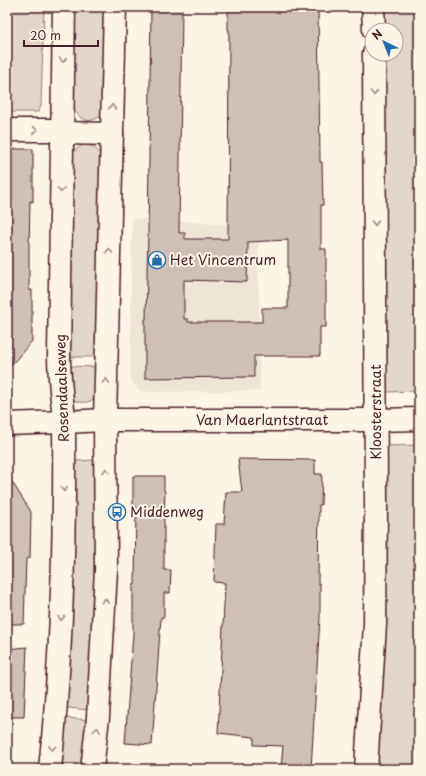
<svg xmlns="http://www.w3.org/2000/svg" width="426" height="776" viewBox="0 0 426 776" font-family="'Playpen Sans',sans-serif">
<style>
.built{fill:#eee5d7}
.green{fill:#e2d5ca;stroke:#967a7a}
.building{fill:#cfc0b7;stroke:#4a1f2b;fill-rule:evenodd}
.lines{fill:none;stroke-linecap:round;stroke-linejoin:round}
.street-casing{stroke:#4a1f2b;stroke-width:25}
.secondary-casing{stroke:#4a1f2b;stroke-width:25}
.path{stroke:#4a1f2b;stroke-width:2.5;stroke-dasharray:3 3;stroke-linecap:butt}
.street{stroke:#fcf5e5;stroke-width:22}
.secondary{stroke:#fcf5e5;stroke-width:22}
.oneway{stroke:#a38a88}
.labels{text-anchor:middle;stroke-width:4;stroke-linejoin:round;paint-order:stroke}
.poi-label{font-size:14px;fill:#4a1f2b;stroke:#fcf5e5;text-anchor:start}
.street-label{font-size:14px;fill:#4a1f2b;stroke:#fcf5e5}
</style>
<rect width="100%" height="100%" fill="#fcf5e5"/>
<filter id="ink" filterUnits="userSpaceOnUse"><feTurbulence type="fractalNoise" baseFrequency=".025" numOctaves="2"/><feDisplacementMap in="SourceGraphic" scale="8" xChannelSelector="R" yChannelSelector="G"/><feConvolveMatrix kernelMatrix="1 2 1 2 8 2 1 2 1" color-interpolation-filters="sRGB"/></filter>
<g filter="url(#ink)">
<path class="built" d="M 132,218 L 258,226 L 260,391 L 150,392 L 139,391 L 132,382 L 130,375 Z"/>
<g class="green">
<path d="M 7,7 L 44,7 L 41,106 L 38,112 L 7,112 Z"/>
<path d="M 74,7 L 109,7 L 102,115 C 88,125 80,121 72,106 Z"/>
<path d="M 383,7 L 419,7 L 419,391 L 385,392 L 383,54 L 396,54 L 396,30 L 383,30 Z"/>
<path d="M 83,145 C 92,145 96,147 100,154 L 98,357 L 68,357 L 72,154 L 75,150 Z"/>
<path d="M 68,366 L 98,367 C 97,382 102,405 80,402 C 76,402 72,399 70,395 C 68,390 69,373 68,366 Z"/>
<path d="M 419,445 L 419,769 L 375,769 L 386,446 Z"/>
<path d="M 96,460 L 97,571 L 89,710 L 68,708 L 65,706 L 74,461 Z"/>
<path d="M 66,718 L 89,720 L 85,769 L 59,769 L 64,719 Z"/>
</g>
<g class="building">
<path d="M 151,7 L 182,7 L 179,233 L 185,233 L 185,239 L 228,239 L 229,30 L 228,30 L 228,10 L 288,11 L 288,7 L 318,7 L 320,162 L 322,162 L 323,205 L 321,205 L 321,249 L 326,249 L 326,327 L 320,327 L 320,356 L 254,356 L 254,377 L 145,378 L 145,319 L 146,319 L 148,233 ZM 288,240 L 288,308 L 262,308 L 262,322 L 188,322 L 188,319 L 184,319 L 184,280 L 247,282 L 248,242 Z"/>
<path d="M 7,149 L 33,149 L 33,202 L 30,201 L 29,246 L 29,290 L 32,290 L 32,341 L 7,370 Z"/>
<path d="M 238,459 L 315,460 L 315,474 L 322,474 L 321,505 L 319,505 L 318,583 L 320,584 L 320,617 L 311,769 L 281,769 L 283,746 L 254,745 L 254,737 L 218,733 L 225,583 L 214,582 L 216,524 L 224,524 L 226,492 L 242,492 Z"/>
<path d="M 7,474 L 31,512 L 30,558 L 26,559 L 24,624 L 7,624 Z"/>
<path d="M 133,476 L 164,476 L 164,491 L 165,491 L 164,518 L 164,570 L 171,570 L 170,593 L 164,593 L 164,617 L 161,617 L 152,745 L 125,743 L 133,634 L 133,585 L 135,585 L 136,507 L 133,507 Z"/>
<path d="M 27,647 L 24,717 L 7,717 L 7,649 Z"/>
</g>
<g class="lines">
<defs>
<g id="street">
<path d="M 373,7 L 374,30"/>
<path d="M 7,130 L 52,130 L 62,133"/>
<path d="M 105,420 L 376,420 L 419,419"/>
<path d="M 7,424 L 64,422"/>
<path d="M 366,769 L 375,624 L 376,505 L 374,54"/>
</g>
<g id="secondary">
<path d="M 62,133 L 112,134"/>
<path d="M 64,422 L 105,420"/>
<path d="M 50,769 C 62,655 65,539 64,424 C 64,413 62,402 61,391 C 60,379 59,367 59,355 L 64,7"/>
<path d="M 92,769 L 98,717 L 106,570 L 105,420 L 115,7"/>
</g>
</defs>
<use href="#street" class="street-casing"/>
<use href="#secondary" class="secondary-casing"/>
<path class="path" d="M 419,25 L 417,41 L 419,64"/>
<use href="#street" class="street"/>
<use href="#secondary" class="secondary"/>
</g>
<defs><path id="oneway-chevron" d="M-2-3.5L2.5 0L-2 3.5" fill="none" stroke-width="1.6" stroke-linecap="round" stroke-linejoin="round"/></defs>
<g class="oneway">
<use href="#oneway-chevron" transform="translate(63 60) rotate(90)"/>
<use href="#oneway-chevron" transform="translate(374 93) rotate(90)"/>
<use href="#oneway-chevron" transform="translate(112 107) rotate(-89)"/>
<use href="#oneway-chevron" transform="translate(35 130) rotate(1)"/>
<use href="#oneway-chevron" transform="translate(61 190) rotate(91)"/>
<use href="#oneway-chevron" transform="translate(375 223) rotate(90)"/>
<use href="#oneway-chevron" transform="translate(109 251) rotate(-89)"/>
<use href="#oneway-chevron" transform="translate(106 381) rotate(-89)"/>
<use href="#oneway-chevron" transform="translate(106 471) rotate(-90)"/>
<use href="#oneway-chevron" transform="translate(64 489) rotate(91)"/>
<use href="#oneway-chevron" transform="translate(105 601) rotate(-87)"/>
<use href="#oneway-chevron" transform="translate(61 618) rotate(92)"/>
<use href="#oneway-chevron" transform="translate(97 730) rotate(-83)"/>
<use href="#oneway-chevron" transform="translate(52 748) rotate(96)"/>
</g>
</g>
<defs>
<symbol id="shop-ring" viewBox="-11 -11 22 22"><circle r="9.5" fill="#fcf5e5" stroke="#1f6fb2" stroke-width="1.5"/><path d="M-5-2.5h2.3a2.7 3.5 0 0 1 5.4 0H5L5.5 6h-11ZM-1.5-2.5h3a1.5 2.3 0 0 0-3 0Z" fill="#1f6fb2"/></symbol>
<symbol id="bus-ring" viewBox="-11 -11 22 22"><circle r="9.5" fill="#fcf5e5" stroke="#1f6fb2" stroke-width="1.5"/><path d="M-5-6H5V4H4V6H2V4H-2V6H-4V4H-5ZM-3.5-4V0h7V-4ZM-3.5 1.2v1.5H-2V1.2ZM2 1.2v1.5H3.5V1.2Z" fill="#1f6fb2"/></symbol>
</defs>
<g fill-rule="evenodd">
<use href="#shop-ring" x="147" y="250" width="20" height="20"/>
<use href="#bus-ring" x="107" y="502" width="20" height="20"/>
</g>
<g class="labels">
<g class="poi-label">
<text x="170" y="265">Het Vincentrum</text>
<text x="130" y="517">Middenweg</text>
</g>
<g class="street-label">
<text transform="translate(62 388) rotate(-92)" y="5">Rosendaalseweg</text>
<text transform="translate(376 412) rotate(-90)" y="5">Kloosterstraat</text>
<text x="262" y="425">Van Maerlantstraat</text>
</g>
</g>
<rect width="426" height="776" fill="none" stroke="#fcf5e5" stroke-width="24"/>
<rect x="12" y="12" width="402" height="752" fill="none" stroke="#4a1f2b" stroke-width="1.5" filter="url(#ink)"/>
<g transform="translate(384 42) rotate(317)"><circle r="19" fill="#fcf5e5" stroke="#b59f9b"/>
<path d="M0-3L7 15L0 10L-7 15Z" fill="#1f6fb2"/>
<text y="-6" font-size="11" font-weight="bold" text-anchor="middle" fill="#4a1f2b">N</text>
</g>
<path d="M24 40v6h74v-6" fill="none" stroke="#4a1f2b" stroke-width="2"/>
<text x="30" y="40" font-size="12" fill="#4a1f2b" stroke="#fcf5e5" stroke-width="3" paint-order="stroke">20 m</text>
</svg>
